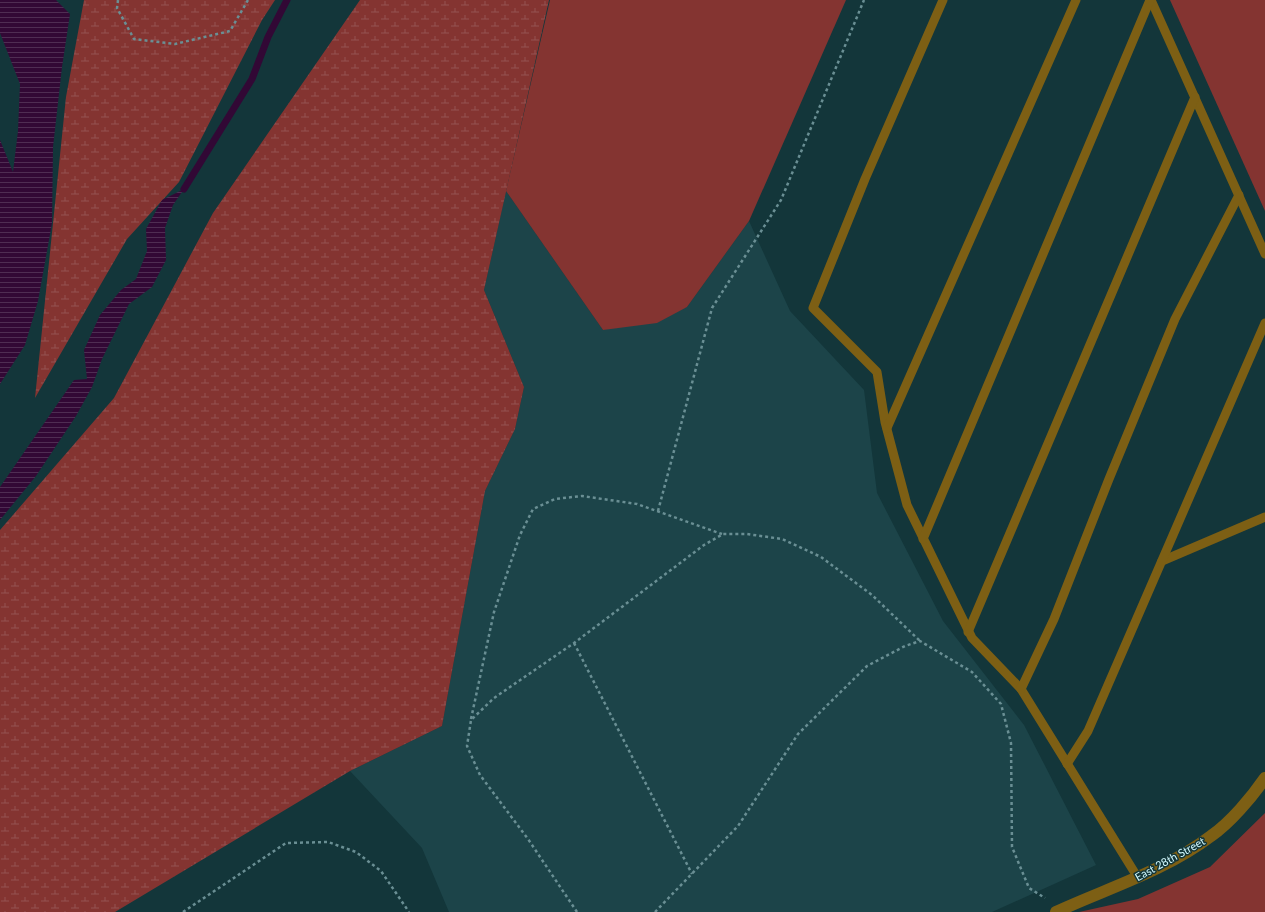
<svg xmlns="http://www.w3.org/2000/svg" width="1265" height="912" viewBox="0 0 1265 912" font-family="Lato,sans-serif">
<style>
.built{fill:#1c4449}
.green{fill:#843431}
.wetland{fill:url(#wetland-marsh)}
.water{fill:url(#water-rules)}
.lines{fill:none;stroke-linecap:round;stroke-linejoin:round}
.stream{stroke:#320835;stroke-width:7}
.path{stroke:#6a8f94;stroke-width:2.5;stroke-dasharray:3 3;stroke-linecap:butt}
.lane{stroke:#7d5f14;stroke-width:9}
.street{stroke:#7d5f14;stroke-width:12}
.labels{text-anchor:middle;stroke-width:3;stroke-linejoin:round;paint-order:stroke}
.street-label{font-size:11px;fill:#d3faff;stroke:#13363a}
</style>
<defs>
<pattern id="wetland-marsh" width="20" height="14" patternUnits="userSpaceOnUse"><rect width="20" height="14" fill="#843431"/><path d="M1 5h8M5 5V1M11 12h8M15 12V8" fill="none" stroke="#945250"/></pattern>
<pattern id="water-rules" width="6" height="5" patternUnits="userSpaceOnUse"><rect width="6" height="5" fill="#320835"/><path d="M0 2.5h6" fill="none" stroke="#4f2d53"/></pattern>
</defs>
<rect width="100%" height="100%" fill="#13363a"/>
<path class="built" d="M 506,191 L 603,330 L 687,307 L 749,221 L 790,311 L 864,390 L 877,493 L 943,621 L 1024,725 L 1096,865 L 992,912 L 449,912 L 422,848 L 350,771 L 442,726 L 485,491 L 515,429 L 524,387 L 484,290 Z"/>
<g class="green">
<path d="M 550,0 L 846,0 L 749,221 L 687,307 L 657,323 L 603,330 L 506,191 Z"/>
<path d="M 1170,0 L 1265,0 L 1265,211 Z"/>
<path d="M 1265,813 L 1265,912 L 1079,912 L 1138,899 L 1210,867 Z"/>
</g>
<g class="wetland">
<path d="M 84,0 L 275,0 L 262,20 L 179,182 L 127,239 L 35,398 L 66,97 Z"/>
<path d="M 360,0 L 549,0 L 484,290 L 524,387 L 515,429 L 485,491 L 442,726 L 350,771 L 115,912 L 0,912 L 0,530 L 114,398 L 213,213 Z"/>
</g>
<g class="water">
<path d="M 0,0 L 56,0 L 70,14 L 62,67 L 53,147 L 52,223 L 38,301 L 25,345 L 0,384 L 0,140 L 13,172 L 18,131 L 20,84 L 0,33 Z"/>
<path d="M 184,189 L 173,205 L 165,228 L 166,260 L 152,287 L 129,304 L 102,359 L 92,387 L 76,416 L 36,476 L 0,520 L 0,487 L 74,380 L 87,379 L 84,350 L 100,315 L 121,290 L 136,279 L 147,251 L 146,229 L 162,200 Z"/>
</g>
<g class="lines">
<path class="stream" d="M 184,189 L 252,79 L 268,37 L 287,0"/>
<g class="path">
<path d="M 118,0 L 117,8 L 134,39 L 175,44 L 230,31 L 248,0"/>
<path d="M 658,511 L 712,308 L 781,200 L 864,0"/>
<path d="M 574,643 L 692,874"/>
<path d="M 471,719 L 494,612 L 520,535 L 533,509 L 555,499 L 582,496 L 637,504 L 722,534"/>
<path d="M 183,912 L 286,843 L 328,842 L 356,852 L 381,871 L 409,912"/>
<path d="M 577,912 L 528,839 L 480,775 L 467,746 L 471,720 L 494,698 L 574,643 L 704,545 L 723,534 L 747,534 L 782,539 L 821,557 L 872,595 L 920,641"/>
<path d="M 655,912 L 738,826 L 798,734 L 867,666 L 905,646 L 920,641 L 972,672 L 1001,704 L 1011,743 L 1012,847 L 1029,888 L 1045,898"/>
</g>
<g class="lane">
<path d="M 943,0 L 865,179 L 813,308 L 877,372 L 885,422 L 907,505 L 972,638 L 1021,689 L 1138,878"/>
<path d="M 1151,0 L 1265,254"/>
<path d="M 887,428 L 1076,0"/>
<path d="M 923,539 L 1150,0"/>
<path d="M 1162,561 L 1265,517"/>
<path d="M 968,632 L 1195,97"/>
<path d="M 1021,689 L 1054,619 L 1109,479 L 1175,319 L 1239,195"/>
<path d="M 1067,764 L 1088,731 L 1265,323"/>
</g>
<path class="street" d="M 1056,912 C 1108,888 1165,871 1211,836 C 1230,823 1252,797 1265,778"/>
</g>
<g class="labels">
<g class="street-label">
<text transform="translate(1170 859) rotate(-29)" y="4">East 28th Street</text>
</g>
</g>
</svg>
